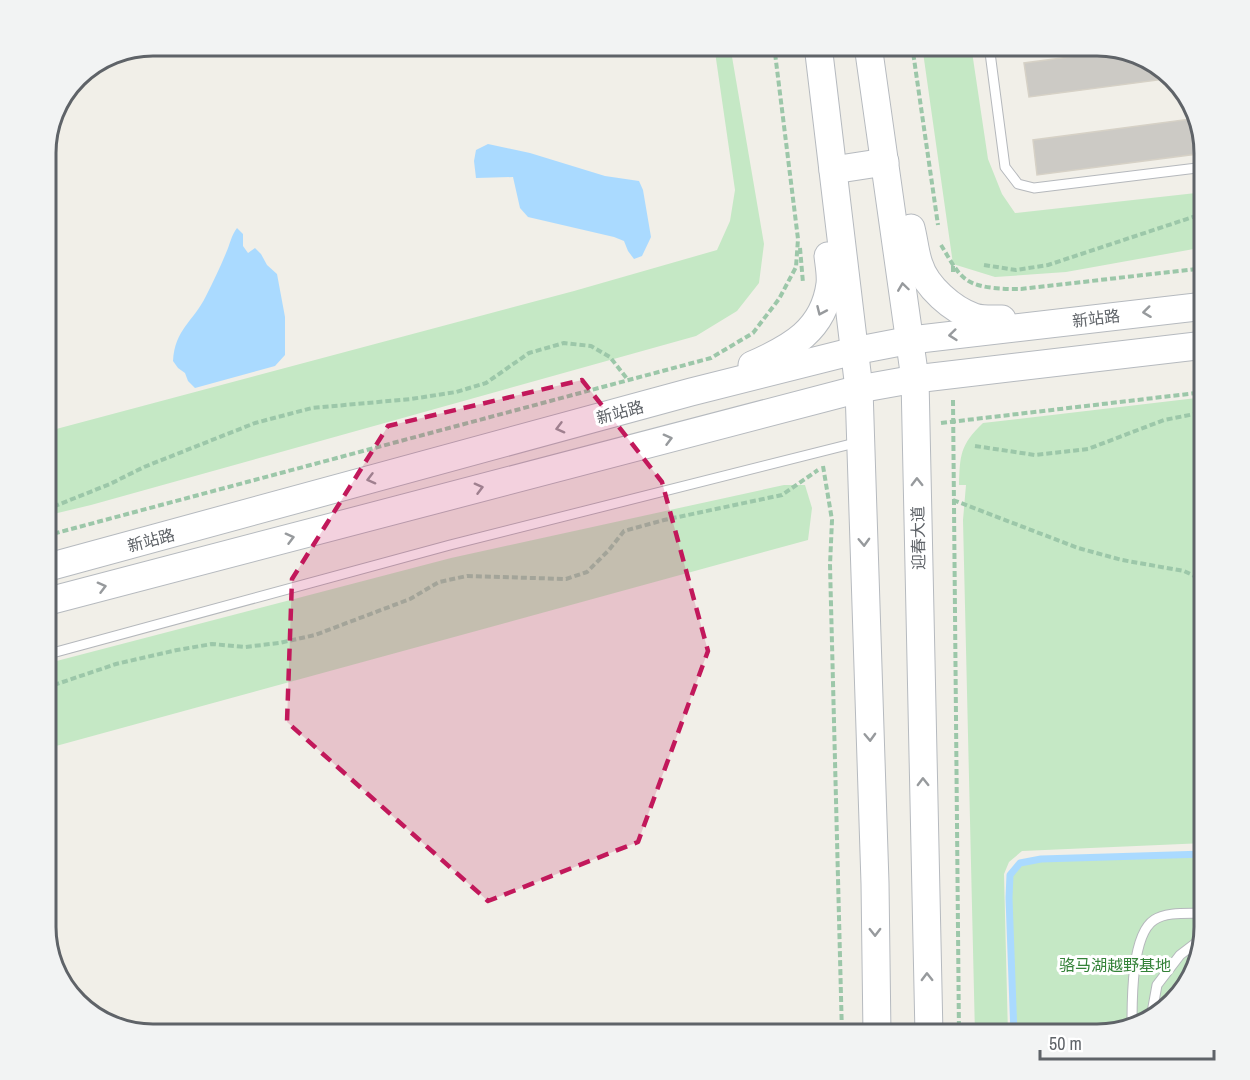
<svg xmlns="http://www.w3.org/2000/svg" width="1250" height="1080" viewBox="0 0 1250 1080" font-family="'Archivo Narrow','Noto Sans SC',sans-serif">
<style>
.green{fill:#c5e8c5}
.water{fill:#aadaff}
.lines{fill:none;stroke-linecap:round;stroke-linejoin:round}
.stream{stroke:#aadaff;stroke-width:7}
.building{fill:#cccac5;stroke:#d6d1c6;stroke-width:1.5}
.lane-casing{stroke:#b5b8bc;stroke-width:11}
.secondary-casing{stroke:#b6babf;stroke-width:29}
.path{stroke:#9cc7a9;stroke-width:4;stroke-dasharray:6 3;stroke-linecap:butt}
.lane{stroke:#fff;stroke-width:9}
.secondary{stroke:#fff;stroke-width:27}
.oneway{stroke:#979a9d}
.marked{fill:#c2185b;fill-opacity:0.2;stroke:#c2185b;stroke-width:4.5;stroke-dasharray:12 8;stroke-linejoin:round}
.labels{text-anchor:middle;stroke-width:6;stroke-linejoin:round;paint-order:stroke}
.street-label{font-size:16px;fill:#5f6368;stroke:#fff}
.park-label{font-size:16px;fill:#348238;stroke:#fff}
.rim{fill:none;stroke:#5f6368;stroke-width:3}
</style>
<rect width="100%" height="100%" fill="#f1efe8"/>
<g class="green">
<path d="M 714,45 L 730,45 L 764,244 L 759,283 L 737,311 L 696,336 L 91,505 L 45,516 L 45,432 L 574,291 L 717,250 L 730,221 L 735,190 Z"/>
<path d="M 922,45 L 971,45 L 988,159 L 1002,194 L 1015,213 L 1205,192 L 1205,247 L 1066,272 L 995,277 L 953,264 Z"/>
<path d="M 1205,397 L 1205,843 L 1022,851 L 1009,862 L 1004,874 L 1008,1035 L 975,1035 L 963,520 L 966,485 L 959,485 C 960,455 960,445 983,423 Z"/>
<path d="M 784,485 L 805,485 L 812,508 L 808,540 L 45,749 L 45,664 L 451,558 Z"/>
<path d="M 1205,854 L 1205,928 L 1178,999 L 1139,1027 L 1098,1035 L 1014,1035 L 1009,898 L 1010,875 L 1020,863 L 1041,859 Z"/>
</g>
<g class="water">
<path d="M 488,144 L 530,153 L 605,176 L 639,181 L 643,190 L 651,237 L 642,256 L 634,259 L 628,251 L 624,241 L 614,237 L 528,217 L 520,208 L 513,177 L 476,178 L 474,161 L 476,150 Z"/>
<path d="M 237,228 L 243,234 L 243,246 L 248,253 L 255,248 L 261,254 L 267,265 L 277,274 L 285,317 L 285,355 L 275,366 L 195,388 L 188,381 L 185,373 L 178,368 L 173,361 C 175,329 193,322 206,296 C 213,282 220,268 226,253 C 230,244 231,236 237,228 Z"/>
</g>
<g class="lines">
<path class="stream" d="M 1014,1035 L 1009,898 L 1010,875 L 1020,863 L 1041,859 L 1205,854"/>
</g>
<g class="building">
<path d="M 1115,51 L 1169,72 L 1173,78 L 1029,97 L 1024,63 Z"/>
<path d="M 1198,118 L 1205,153 L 1037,175 L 1033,140 Z"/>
</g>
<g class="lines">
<defs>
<g id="lane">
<path d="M 989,45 L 1005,167 L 1018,184 L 1034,188 L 1205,167"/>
<path d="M 45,655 L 450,545 L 859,442"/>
<path d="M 1151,1018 L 1157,985 L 1180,955 L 1201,939"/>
<path d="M 1132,1028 C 1132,1003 1131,935 1154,920 C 1167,911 1190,914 1205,913"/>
</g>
<g id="secondary">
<path d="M 818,45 L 859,389 L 875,883 L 877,1035"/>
<path d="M 868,45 L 915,379 L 929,1035"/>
<path d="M 833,170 L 885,162"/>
<path d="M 911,228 C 914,239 915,253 919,264 C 926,287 953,310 974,317 C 983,320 994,319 1002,319"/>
<path d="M 752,365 C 791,348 824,330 830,284 C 831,275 829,265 828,256"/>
<path d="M 45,568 L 691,392 L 854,351 L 911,340 L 1205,306"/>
<path d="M 45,602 L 859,389 L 915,379 L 1205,345"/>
</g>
</defs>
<use href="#lane" class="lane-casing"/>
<use href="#secondary" class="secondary-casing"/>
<g class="path">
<path d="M 912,45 L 938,225"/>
<path d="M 941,245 C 948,256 956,273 967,280 C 980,289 1005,289 1021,289 L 1205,268"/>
<path d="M 800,248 L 803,283"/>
<path d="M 984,265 L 1016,270 L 1048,265 L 1205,213"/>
<path d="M 953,272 L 953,264"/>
<path d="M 953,400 L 959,1035"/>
<path d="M 941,423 L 1205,392"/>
<path d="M 975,446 L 1035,455 L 1088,449 L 1164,420 L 1205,412"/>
<path d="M 823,466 L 832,520 L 830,565 L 842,1035"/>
<path d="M 953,500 L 1078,548 L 1122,560 L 1184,571 L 1205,581"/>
<path d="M 45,510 L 110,484 L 144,467 L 255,423 L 312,408 L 411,399 L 456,392 L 486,383 L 529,353 L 564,343 L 591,346 L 610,357 L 628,380"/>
<path d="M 45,536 L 711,358 L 753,333 L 779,299 L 796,267 L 798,239 L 774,45"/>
<path d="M 45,688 L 116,664 L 177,650 L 212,644 L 245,647 L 279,643 L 315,635 L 410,599 L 439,582 L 467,576 L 566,579 L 587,572 L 609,550 L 624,531 L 664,520 L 782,495 L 818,470"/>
</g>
<use href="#lane" class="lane"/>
<use href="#secondary" class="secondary"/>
</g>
<defs><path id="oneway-chevron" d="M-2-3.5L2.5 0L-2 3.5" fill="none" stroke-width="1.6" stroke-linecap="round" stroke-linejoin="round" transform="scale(1.5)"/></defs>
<g class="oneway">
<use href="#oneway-chevron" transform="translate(903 287) rotate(-98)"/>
<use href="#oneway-chevron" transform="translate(821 311) rotate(114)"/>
<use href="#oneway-chevron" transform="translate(1147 312) rotate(173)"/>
<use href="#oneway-chevron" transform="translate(953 335) rotate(174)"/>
<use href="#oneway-chevron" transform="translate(560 428) rotate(165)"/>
<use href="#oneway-chevron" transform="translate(668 439) rotate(-15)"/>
<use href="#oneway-chevron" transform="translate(371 479) rotate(165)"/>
<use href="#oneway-chevron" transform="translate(917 482) rotate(-91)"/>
<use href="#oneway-chevron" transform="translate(479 488) rotate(-15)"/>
<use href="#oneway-chevron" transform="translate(290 538) rotate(-15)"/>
<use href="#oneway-chevron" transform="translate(864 542) rotate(88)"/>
<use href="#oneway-chevron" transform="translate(102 587) rotate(-15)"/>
<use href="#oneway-chevron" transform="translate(870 737) rotate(88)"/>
<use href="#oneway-chevron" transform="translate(923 782) rotate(-91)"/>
<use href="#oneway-chevron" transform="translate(875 932) rotate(89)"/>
<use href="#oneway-chevron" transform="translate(927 977) rotate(-91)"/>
</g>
<path class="marked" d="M 582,380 L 662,482 L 708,651 L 638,842 L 488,901 L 287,722 L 292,579 L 388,426 Z"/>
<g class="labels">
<g class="street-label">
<text transform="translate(1096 318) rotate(-7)" y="6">新站路</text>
<text transform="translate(620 412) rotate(-15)" y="6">新站路</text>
<text transform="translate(918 538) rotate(-91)" y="6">迎春大道</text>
<text transform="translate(151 540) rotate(-15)" y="6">新站路</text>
</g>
<g class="park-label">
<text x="1115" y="971">骆马湖越野基地</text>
</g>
</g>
<path d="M0 0H1250V1080H0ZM153 56H1097A97 97 0 0 1 1194 153V927A97 97 0 0 1 1097 1024H153A97 97 0 0 1 56 927V153A97 97 0 0 1 153 56Z" fill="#f2f3f3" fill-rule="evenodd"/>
<path class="rim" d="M153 56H1097A97 97 0 0 1 1194 153V927A97 97 0 0 1 1097 1024H153A97 97 0 0 1 56 927V153A97 97 0 0 1 153 56Z"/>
<path d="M1040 1050v9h174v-9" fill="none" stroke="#5f6368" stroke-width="3"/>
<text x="1049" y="1050" font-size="18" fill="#5f6368" stroke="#ffffff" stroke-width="4.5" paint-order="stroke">50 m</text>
</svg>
